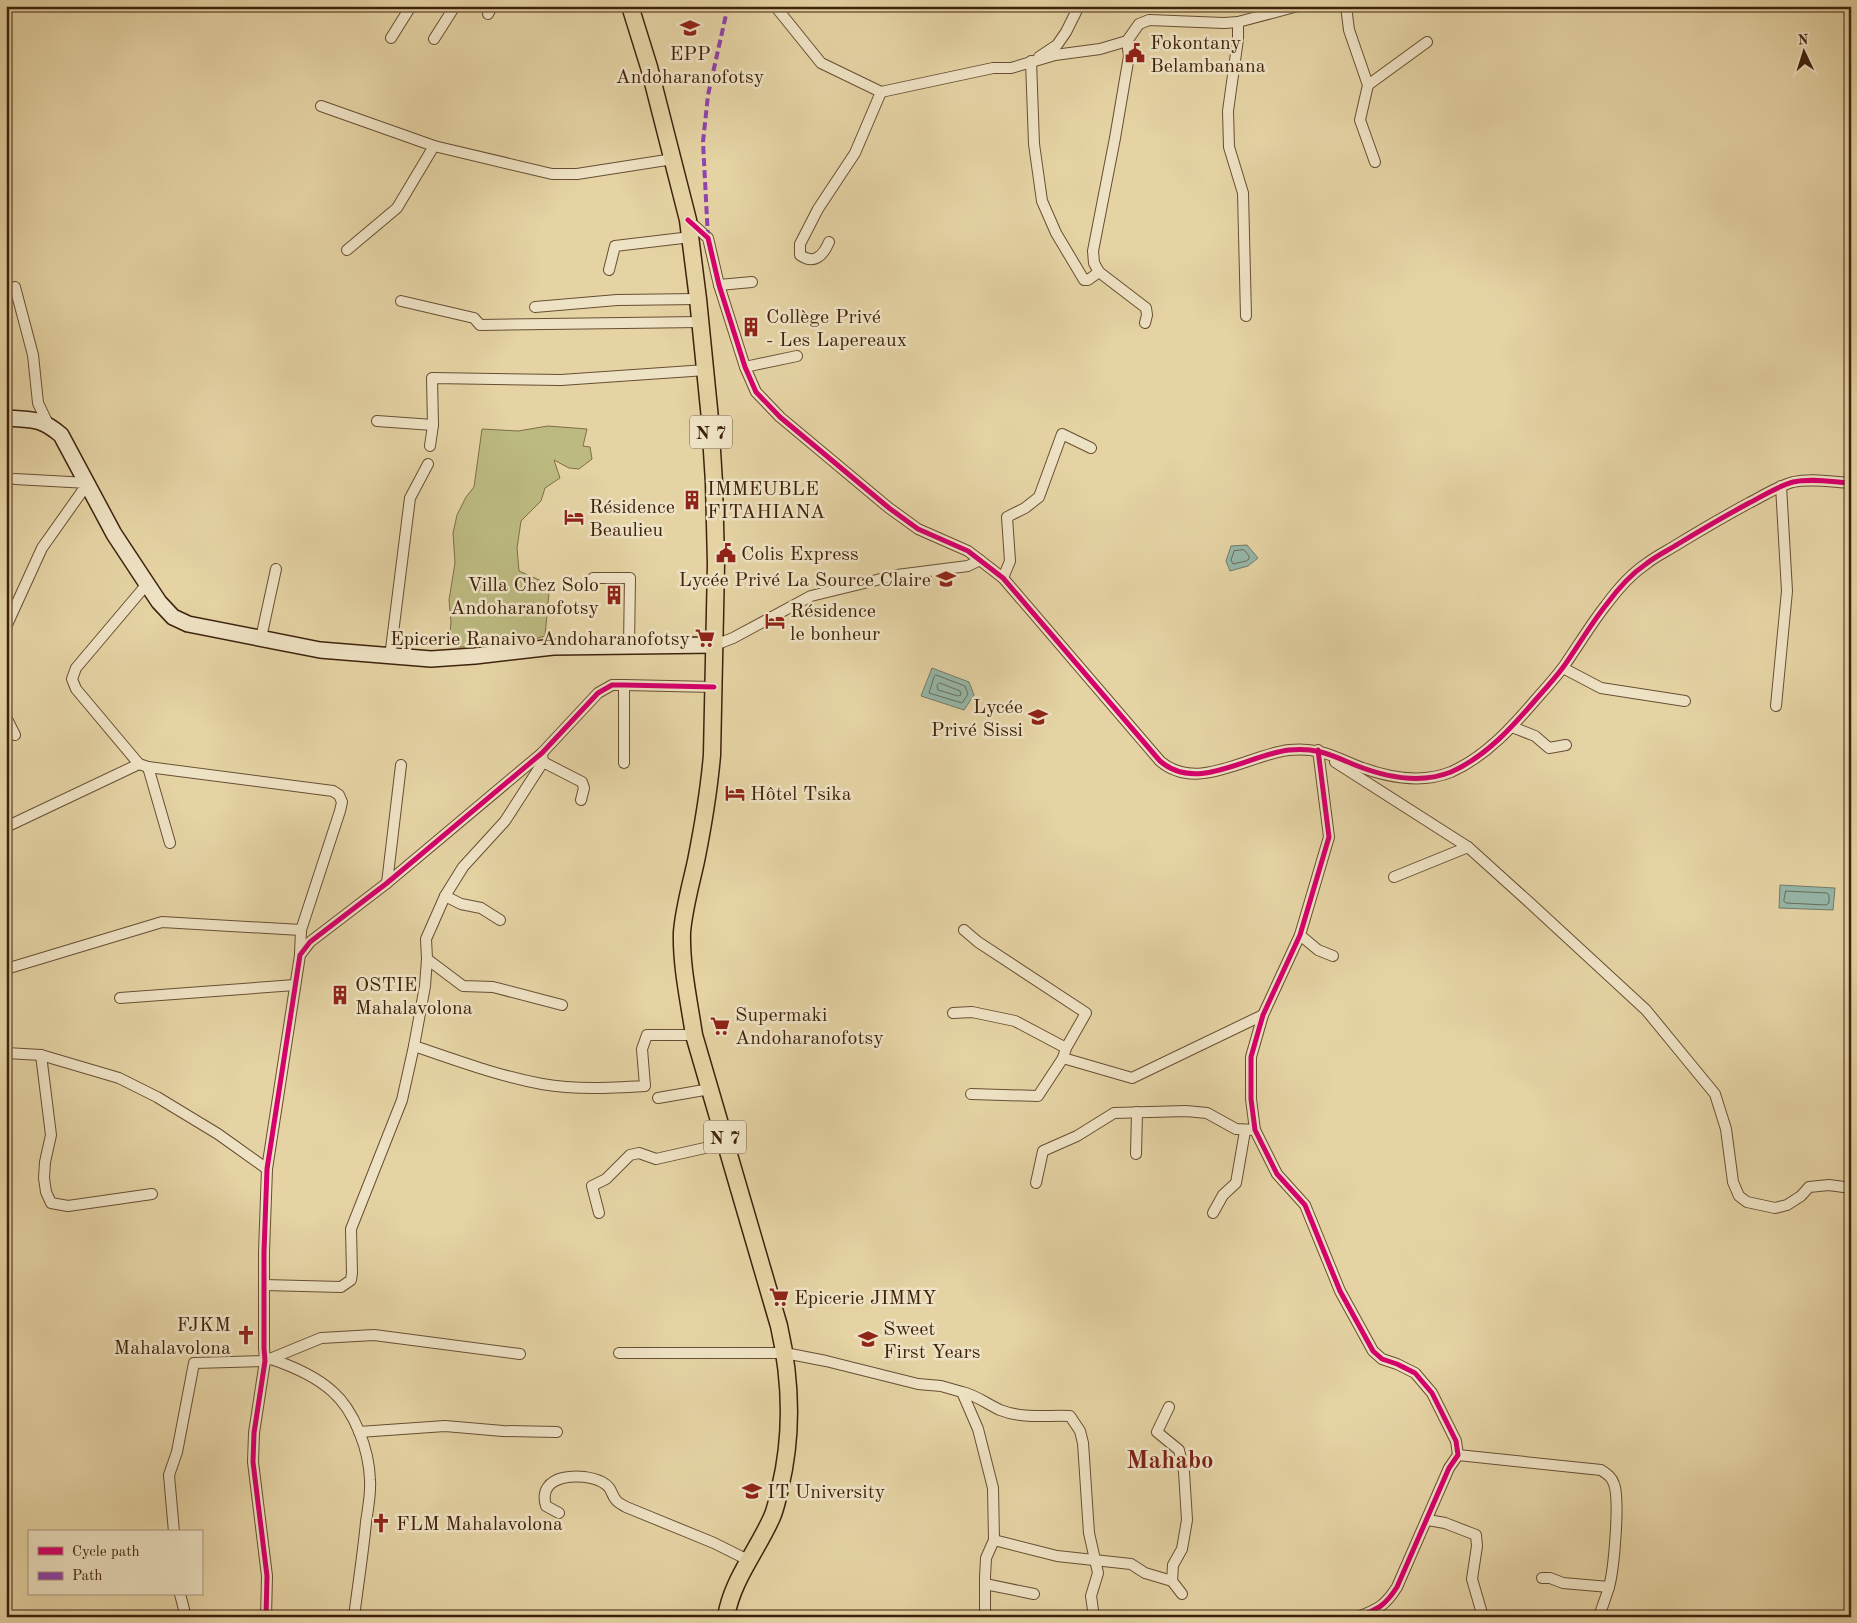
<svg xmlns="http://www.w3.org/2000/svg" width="1857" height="1623" viewBox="0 0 1857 1623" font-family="'Old Standard TT',serif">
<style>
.green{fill:#bcba81;stroke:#7e6e46}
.water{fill:#96b7a9;stroke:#737b6a}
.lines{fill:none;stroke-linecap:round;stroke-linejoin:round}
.shore{stroke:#6a6c5a;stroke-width:1}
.street-casing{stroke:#684e32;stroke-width:12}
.secondary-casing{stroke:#3f220c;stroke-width:18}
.primary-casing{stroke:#3f220c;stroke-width:19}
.street{stroke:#eee2c4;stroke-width:10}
.secondary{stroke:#eee2c4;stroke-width:15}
.primary{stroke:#e5d3a4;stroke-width:16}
.quiet{stroke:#8e44ad;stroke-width:4;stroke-dasharray:8 4;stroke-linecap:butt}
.cycleway-casing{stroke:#eee2c4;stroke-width:8}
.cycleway{stroke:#d6006c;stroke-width:5}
.labels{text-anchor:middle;stroke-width:5;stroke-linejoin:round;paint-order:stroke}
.shield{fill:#eee2c4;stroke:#745c43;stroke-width:1}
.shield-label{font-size:19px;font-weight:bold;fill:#3f220c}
.poi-label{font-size:20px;fill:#3f220c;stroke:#eee2c4;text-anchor:start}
.district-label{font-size:25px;font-weight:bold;fill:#7a1f14;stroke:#eee2c4}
</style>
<rect width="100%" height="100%" fill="#e5d3a4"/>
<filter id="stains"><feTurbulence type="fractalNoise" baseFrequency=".004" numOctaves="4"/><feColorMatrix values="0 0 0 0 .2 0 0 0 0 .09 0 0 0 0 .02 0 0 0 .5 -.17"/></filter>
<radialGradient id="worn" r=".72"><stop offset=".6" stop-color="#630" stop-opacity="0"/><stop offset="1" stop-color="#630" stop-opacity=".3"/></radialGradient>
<path class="green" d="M 548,426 L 587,429 L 583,446 L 590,447 L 592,459 L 579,469 L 569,468 L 554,460 L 560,478 L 545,488 L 541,501 L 521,521 L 517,548 L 519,571 L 546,583 L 549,592 L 545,636 L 495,651 L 475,647 L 455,647 L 449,643 L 451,622 L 449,600 L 455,563 L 453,533 L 457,515 L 466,497 L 474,487 L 482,429 L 518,431 Z"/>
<g class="water">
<path d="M 1247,545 L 1258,558 L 1248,566 L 1230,571 L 1226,561 L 1231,546 Z"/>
<path d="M 932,668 L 969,682 L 974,695 L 964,710 L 921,696 Z"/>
<path d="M 1780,885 L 1835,888 L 1833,910 L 1779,908 Z"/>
</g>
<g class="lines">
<g class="shore">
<path d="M 1244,550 L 1249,556 L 1249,559 L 1246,561 L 1233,564 L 1231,560 L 1234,551 Z"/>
<path d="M 936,675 L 965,686 L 968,694 L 962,703 L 929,693 L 934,677 Z"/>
<path d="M 940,683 L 960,691 L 961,695 L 958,696 L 938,690 L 937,686 Z"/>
<path d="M 1786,891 L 1827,893 L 1829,895 L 1829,903 L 1826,905 L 1786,903 L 1784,901 Z"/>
</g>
<defs>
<g id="street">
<path d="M 775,6 L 821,63 L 881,92 L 993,68 L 1011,68 L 1055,55 L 1100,49 L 1127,41 L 1139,24 L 1149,20 L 1224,23 L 1238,22 L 1298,6"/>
<path d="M 1346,6 L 1349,30 L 1368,85 L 1360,120 L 1375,162"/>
<path d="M 488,14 L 492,6"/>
<path d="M 1238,22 L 1238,39 L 1228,111 L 1229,147 L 1243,193 L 1246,316"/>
<path d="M 391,38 L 411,6"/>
<path d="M 434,39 L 455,6"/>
<path d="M 1127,41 L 1129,56 L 1115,138 L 1093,251 L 1094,263 L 1099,272 L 1146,308 L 1147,315 L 1145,323"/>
<path d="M 1039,57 L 1057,45 L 1066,32 L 1079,6"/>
<path d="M 1031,61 L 1034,144 L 1042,201 L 1056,233 L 1084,280 L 1088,280 L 1099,272"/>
<path d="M 1368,85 L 1427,42"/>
<path d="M 321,106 L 434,146 L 552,174 L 577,174 L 673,159"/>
<path d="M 688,220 L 708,238 L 719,285 L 745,367 L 756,392 L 780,417 L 889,508 L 918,529 L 968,551 L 1003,578 L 1160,761 C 1197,793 1247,755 1289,750 C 1316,747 1331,755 1355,765 C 1385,777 1421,784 1451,772 C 1487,756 1513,726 1538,697 C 1547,687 1556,677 1564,666 C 1578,646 1591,624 1606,605 C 1617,590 1631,574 1646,564 C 1656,556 1667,551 1678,544 C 1701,530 1725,516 1749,503 C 1763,496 1778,486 1793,482 C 1812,478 1832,482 1851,483"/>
<path d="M 829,242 C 823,256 814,265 800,255 L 800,244 L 818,209 L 855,153 L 881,92"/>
<path d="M 347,250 L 397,208 L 434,146"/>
<path d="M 609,270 L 615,246 L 691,237"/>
<path d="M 719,285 L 752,282"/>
<path d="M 6,291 L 15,287 L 33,355 L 38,403 L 48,424"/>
<path d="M 401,301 L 474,318 L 480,325 L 700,322"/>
<path d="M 535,307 L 617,300 L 698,299"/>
<path d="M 745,367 L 797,356"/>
<path d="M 377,421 L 433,425"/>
<path d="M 430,446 L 433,425 L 432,378 L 561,380 L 706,370"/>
<path d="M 593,578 L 630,578 L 629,646"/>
<path d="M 1003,578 L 1010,561 L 1007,517 L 1025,508 L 1039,497 L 1062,434 L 1091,448"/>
<path d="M 6,627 L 42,548 L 88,483 L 15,479"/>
<path d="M 261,638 L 276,569"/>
<path d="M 715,645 L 733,638 L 811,596 L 897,575 L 968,566 L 980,560"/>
<path d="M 390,657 L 410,498 L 428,464"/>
<path d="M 1563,668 L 1601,688 L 1685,701"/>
<path d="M 624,685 L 624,763"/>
<path d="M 1776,706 L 1787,591 L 1781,486"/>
<path d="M 6,717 L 15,735"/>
<path d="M 1512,727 L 1535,736 L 1549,748 L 1566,745"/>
<path d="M 1318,750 L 1329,837 L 1300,935 L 1263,1015 L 1251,1057 L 1251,1099 L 1255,1130 L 1277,1174 L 1305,1205 L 1340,1291 L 1373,1351 L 1382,1359 L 1397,1364 L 1415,1373 L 1432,1393 L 1456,1441 L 1458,1455 L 1449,1468 L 1397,1587 C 1385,1606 1378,1609 1358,1617"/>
<path d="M 543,762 L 582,782 L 584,788 L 581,800"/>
<path d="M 1335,762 L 1468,847 L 1530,903 L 1646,1010 L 1715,1094 L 1726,1129 L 1733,1182 L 1739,1196 L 1747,1202 L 1775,1208 L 1787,1205 L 1801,1196 L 1809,1187 L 1829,1185 L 1851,1188"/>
<path d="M 139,764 L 76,689 L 72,679 L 76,668 L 147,584"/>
<path d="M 148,767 L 170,843"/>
<path d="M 6,827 L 139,764 L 148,767 L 333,791 L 339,795 L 342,802 L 340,811 L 301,930 L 300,954"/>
<path d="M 1394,877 L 1468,847"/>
<path d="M 387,883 L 401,765"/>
<path d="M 445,896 L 461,904 L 481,908 L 500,920"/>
<path d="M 964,930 L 978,942 L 1086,1013 L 1066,1048 L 1063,1058"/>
<path d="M 1300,935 L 1318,950 L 1333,956"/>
<path d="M 427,959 L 463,986 L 493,987 L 562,1005"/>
<path d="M 6,969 L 162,922 L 301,930"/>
<path d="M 120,998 L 295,985"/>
<path d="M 953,1013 L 972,1012 L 1015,1021 L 1066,1048"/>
<path d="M 414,1046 C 456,1060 498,1076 542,1084 C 576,1090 611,1088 645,1086 L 642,1049 L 647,1035 L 694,1035"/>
<path d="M 6,1053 L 41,1055 L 119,1078 L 157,1097 L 218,1134 L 267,1169"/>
<path d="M 41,1055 L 51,1135 L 45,1162 L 44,1178 L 46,1192 L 51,1203 L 68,1206 L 152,1194"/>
<path d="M 971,1094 L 1038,1096 L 1063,1058 L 1132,1078 L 1263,1015"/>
<path d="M 658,1098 L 710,1089"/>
<path d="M 1136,1154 L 1137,1112"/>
<path d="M 1036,1183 L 1043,1151 L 1077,1136 L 1114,1113 L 1186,1111 L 1207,1113 L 1236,1129 L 1255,1130"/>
<path d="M 599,1213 L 592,1186 L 606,1179 L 630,1155 L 639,1153 L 656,1159 L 727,1143"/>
<path d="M 1213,1213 L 1223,1195 L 1236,1183 L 1245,1131"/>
<path d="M 264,1285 L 341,1287 L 351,1280 L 352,1273 L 351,1229 L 402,1100 L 414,1046 L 425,986 L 427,959 L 426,939 L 445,896 L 463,867 L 505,821 L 543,762 L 542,753"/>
<path d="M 619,1353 L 785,1353 L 826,1361 L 918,1384 L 941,1386 L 962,1392 L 978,1429 L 993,1488 L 994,1540 L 986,1558 L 985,1577 L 985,1617"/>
<path d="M 271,1359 C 292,1366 315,1376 332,1391 C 355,1411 369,1450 370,1480 C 371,1494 368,1508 366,1522 C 363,1554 358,1585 354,1617"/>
<path d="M 962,1392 C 976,1395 987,1404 1000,1410 C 1023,1419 1046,1415 1070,1416 L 1080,1431 L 1083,1443 L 1089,1533 L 1098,1573 L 1091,1596 L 1094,1617"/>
<path d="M 1169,1407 L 1157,1432 L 1179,1450 L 1184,1472 L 1187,1520 L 1182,1549 L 1173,1565 L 1172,1581 L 1182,1594"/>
<path d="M 359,1432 L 445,1426 L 503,1431 L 557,1432"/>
<path d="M 1458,1455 L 1601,1470 C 1607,1474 1612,1477 1614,1484 C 1620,1500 1614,1569 1609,1587 C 1606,1597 1602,1607 1599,1617"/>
<path d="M 559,1513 L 546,1506 C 536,1473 583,1472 602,1482 C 613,1488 610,1493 616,1500 C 618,1503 623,1505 626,1507 L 714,1543 L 748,1560"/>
<path d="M 1428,1520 L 1445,1523 L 1476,1535 L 1477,1546 L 1472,1579 L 1483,1617"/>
<path d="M 174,1532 L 169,1475 L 177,1452 L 194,1363 L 265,1361 L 321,1338 L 374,1335 L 520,1354"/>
<path d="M 994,1540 L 1057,1556 L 1131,1564 L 1145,1573 L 1172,1581"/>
<path d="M 1542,1578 L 1550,1578 L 1563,1583 L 1609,1587"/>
<path d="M 985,1584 L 1034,1594"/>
<path d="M 180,1594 L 186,1617"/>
<path d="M 266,1617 L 267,1576 L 253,1462 L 254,1433 L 265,1361 L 264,1348 L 264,1252 L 267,1169 L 300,955 L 310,942 L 387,883 L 542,753 L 598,693 L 612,685 L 624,685 L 714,687"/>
</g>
<path id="secondary" d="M 6,418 C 32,420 40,417 61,435 L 114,534 L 147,584 L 159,602 L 173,617 L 188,624 L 320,650 L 431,659 L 475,656 L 553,647 L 715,645"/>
<path id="primary" d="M 630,6 L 649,67 L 688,220 L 698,299 L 710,419 L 714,483 L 716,564 L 712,755 C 709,790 703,826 696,861 C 691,884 684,908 682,932 C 681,966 689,1001 694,1035 L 779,1326 C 791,1379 793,1434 780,1488 C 778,1497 776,1508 772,1517 C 757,1551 732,1580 726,1617"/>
</defs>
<use href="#street" class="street-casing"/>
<use href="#secondary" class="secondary-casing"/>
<use href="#primary" class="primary-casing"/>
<use href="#street" class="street"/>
<use href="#secondary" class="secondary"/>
<use href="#primary" class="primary"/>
<path class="quiet" d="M 708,238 L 703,142 L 708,95 L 728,6"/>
<defs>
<g id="cycleway">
<path d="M 688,220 L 708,238 L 719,285 L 745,367 L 756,392 L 780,417 L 889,508 L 918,529 L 968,551 L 1003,578 L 1160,761 C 1197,793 1247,755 1289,750 C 1316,747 1331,755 1355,765 C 1385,777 1421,784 1451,772 C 1487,756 1513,726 1538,697 C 1547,687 1556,677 1564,666 C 1578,646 1591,624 1606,605 C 1617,590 1631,574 1646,564 C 1656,556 1667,551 1678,544 C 1701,530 1725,516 1749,503 C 1763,496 1778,486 1793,482 C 1812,478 1832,482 1851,483"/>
<path d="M 1318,750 L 1329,837 L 1300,935 L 1263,1015 L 1251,1057 L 1251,1099 L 1255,1130 L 1277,1174 L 1305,1205 L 1340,1291 L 1373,1351 L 1382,1359 L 1397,1364 L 1415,1373 L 1432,1393 L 1456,1441 L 1458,1455 L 1449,1468 L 1397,1587 C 1385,1606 1378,1609 1358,1617"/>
<path d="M 266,1617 L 267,1576 L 253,1462 L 254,1433 L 265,1361 L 264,1348 L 264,1252 L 267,1169 L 300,955 L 310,942 L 387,883 L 542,753 L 598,693 L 612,685 L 624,685 L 714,687"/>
</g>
</defs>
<use href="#cycleway" class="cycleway-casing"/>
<use href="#cycleway" class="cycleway"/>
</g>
<defs>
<symbol id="school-bare" viewBox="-9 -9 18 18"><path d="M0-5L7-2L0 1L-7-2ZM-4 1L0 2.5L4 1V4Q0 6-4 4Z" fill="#8f2418" stroke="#eee2c4" stroke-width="2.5" paint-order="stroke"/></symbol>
<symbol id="civic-bare" viewBox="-9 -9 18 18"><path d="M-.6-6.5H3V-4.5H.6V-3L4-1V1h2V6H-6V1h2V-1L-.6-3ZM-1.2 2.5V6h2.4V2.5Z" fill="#8f2418" stroke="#eee2c4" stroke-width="2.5" paint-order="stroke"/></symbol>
<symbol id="building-bare" viewBox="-9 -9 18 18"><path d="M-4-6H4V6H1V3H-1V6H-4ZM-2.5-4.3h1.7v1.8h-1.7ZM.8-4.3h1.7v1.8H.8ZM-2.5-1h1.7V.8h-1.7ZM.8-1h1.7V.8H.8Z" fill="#8f2418" stroke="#eee2c4" stroke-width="2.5" paint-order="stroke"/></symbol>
<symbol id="hotel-bare" viewBox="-9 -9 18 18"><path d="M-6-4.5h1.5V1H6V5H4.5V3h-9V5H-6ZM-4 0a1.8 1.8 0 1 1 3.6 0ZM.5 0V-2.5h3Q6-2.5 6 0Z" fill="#8f2418" stroke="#eee2c4" stroke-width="2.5" paint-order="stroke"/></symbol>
<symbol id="supermarket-bare" viewBox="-9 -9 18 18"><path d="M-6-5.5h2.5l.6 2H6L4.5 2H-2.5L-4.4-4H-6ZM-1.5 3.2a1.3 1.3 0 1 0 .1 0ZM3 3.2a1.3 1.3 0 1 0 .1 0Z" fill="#8f2418" stroke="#eee2c4" stroke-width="2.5" paint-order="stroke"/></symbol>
<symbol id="church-bare" viewBox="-9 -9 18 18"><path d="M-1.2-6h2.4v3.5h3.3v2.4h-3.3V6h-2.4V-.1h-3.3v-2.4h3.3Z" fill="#8f2418" stroke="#eee2c4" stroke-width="2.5" paint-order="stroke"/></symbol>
<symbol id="university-bare" viewBox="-9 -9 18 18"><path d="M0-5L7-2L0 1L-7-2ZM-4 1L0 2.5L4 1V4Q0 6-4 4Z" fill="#8f2418" stroke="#eee2c4" stroke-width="2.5" paint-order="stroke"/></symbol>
</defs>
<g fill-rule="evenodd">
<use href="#school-bare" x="676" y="14" width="28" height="28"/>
<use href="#civic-bare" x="1121" y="39" width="28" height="28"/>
<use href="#building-bare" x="737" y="313" width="28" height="28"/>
<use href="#building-bare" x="678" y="486" width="28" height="28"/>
<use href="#hotel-bare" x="560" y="503" width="28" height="28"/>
<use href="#civic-bare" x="712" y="539" width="28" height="28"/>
<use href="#school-bare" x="932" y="565" width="28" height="28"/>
<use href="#building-bare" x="600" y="581" width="28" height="28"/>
<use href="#hotel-bare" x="761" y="607" width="28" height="28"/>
<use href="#supermarket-bare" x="691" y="624" width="28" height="28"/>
<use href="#school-bare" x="1024" y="703" width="28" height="28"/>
<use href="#hotel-bare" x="721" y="779" width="28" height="28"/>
<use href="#building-bare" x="326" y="981" width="28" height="28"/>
<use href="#supermarket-bare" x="706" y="1012" width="28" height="28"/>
<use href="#supermarket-bare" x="765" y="1283" width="28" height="28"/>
<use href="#church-bare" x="232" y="1321" width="28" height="28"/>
<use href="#school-bare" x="854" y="1325" width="28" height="28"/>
<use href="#university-bare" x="738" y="1477" width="28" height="28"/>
<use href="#church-bare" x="367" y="1509" width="28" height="28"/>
</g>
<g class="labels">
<g class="shield">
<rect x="690" y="415.5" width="42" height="33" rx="4"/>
<rect x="704" y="1120.5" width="42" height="33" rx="4"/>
</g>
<g class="shield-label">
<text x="711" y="439">N 7</text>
<text x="725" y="1144">N 7</text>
</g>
<g class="poi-label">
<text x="1150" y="49">Fokontany<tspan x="1150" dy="23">Belambanana</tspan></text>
<text x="690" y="60" text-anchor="middle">EPP<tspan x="690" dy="23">Andoharanofotsy</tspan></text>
<text x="766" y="323">Collège Privé<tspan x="766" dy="23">- Les Lapereaux</tspan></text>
<text x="707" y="495">IMMEUBLE<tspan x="707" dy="23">FITAHIANA</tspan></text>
<text x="589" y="513">Résidence<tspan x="589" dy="23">Beaulieu</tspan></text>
<text x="741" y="560">Colis Express</text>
<text x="931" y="586" text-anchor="end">Lycée Privé La Source Claire</text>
<text x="599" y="591" text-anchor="end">Villa Chez Solo<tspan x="599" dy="23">Andoharanofotsy</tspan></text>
<text x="790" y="617">Résidence<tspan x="790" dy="23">le bonheur</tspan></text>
<text x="690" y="645" text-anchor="end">Epicerie Ranaivo Andoharanofotsy</text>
<text x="1023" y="713" text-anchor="end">Lycée<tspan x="1023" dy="23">Privé Sissi</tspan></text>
<text x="750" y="800">Hôtel Tsika</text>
<text x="355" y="991">OSTIE<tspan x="355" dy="23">Mahalavolona</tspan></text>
<text x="735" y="1021">Supermaki<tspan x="735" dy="23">Andoharanofotsy</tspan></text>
<text x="794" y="1304">Epicerie JIMMY</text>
<text x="231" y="1331" text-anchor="end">FJKM<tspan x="231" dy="23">Mahalavolona</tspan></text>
<text x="883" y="1335">Sweet<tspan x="883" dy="23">First Years</tspan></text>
<text x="767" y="1498">IT University</text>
<text x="396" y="1530">FLM Mahalavolona</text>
</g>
<g class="district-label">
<text x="1170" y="1468">Mahabo</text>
</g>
</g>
<rect width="1857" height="1623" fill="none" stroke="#e5d3a4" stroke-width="25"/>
<rect x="8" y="8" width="1842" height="1608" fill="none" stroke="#3f220c" stroke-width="2.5"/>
<rect x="12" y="12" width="1832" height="1598" fill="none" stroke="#3f220c"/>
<rect x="28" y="1530" width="175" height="65" fill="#eee2c4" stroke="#a8957a"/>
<rect x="38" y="1547" width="25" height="8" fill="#d6006c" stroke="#a8957a"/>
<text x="72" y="1556" font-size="15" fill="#3f220c">Cycle path</text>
<rect x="38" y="1572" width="25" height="8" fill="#8e44ad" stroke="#a8957a"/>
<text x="72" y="1580" font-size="15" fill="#3f220c">Path</text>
<g transform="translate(1804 52) rotate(356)" stroke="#eee2c4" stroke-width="4" paint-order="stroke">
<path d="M0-4L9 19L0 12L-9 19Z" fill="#3f220c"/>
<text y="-8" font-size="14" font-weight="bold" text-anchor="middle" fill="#3f220c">N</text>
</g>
<rect width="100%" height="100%" filter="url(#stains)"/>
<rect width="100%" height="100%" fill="url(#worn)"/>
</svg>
